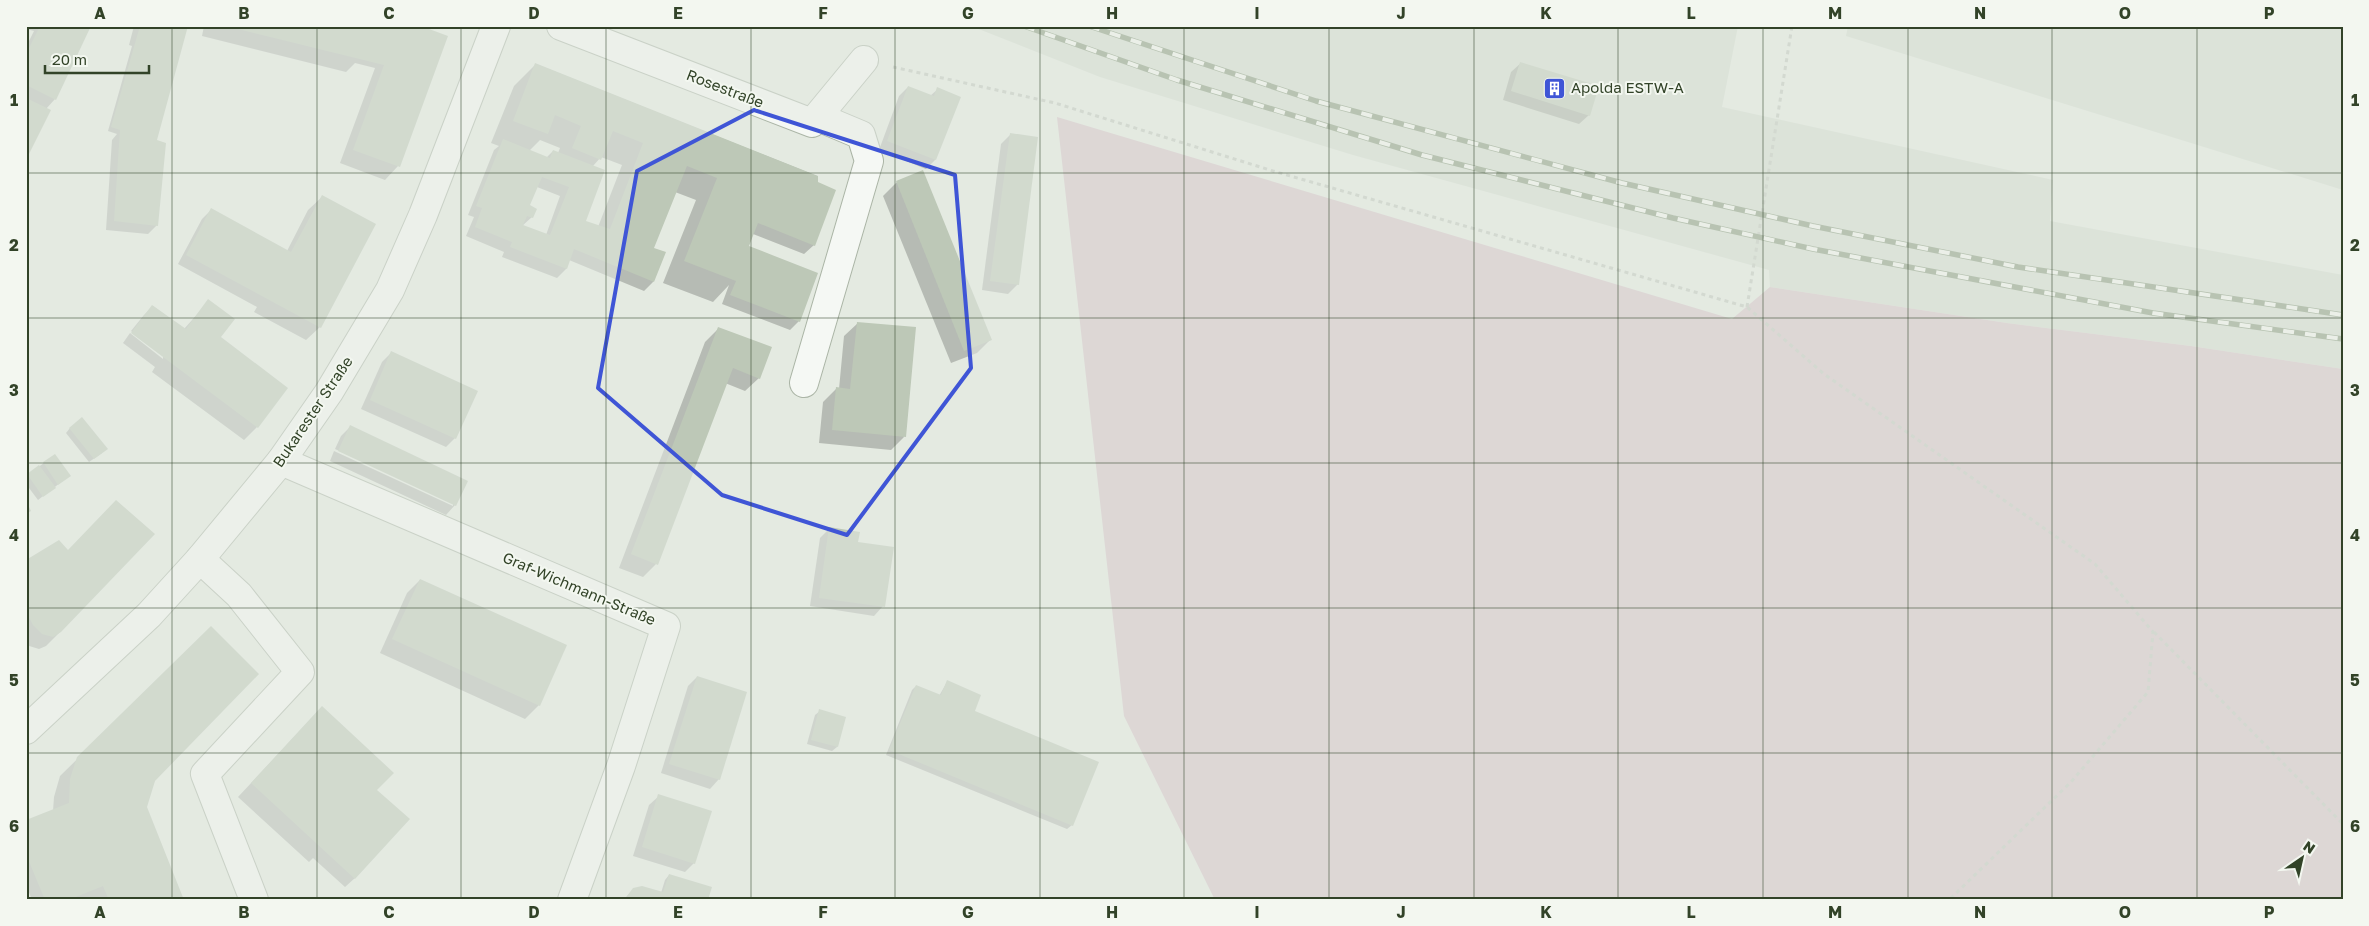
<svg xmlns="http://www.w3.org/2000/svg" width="2369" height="926" viewBox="0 0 2369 926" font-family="'Golos Text',sans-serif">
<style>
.built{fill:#d3dcce}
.green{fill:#d5c1c6}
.shadow{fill:#0003;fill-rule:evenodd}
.building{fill:#bdc8b7;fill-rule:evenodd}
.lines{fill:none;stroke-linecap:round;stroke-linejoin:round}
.minor-casing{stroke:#abb5a6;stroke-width:30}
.path{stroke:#bec5bb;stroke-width:3;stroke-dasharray:4 4;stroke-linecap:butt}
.minor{stroke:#f5f8f4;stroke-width:28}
.rail-casing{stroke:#839579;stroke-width:5.5}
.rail{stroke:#f3f7f0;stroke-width:4;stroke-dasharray:11;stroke-linecap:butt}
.marked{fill:none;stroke:#3f55d6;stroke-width:4;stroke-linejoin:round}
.grid{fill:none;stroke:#324328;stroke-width:1;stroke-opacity:0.55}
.labels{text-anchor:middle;stroke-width:4;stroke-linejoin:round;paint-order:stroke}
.poi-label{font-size:15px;fill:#324328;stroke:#f3f7f0;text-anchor:start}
.street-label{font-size:15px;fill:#324328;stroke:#f3f7f0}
.neatline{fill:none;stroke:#324328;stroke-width:2}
.grid-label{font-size:16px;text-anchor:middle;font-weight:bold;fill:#324328}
</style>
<rect width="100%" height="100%" fill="#e4eae1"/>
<g class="built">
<path d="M 971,26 L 1738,26 L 1722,107 L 2053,180 L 2050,221 L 2343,275 L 2343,369 L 2191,346 L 2007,323 L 1770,287 L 1769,270 L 1353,155 L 1100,77 Z"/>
<path d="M 1848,26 L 2343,26 L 2343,190 L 1846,36 Z"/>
</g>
<path class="green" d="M 1057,117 L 1732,319 L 1770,287 L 2007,323 L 2191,346 L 2343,369 L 2343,900 L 1215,900 L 1124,716 Z"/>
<g class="shadow">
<path d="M 26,26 L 90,26 L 55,99 L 46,109 L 26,157 L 26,47 L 34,31 L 26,29 Z"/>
<path d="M 134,26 L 187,26 L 156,140 L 157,225 L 148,234 L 106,230 L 112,140 L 117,134 L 108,131 L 132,46 L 129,45 Z"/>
<path d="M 204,26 L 417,26 L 398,166 L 385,180 L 340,163 L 375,68 L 355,63 L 346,72 L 202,36 Z"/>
<path d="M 1521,63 L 1589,115 L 1579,124 L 1503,100 L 1511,72 Z"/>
<path d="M 536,64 L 817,176 L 814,245 L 804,254 L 753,234 L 748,247 L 799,321 L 790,330 L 722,304 L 729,285 L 713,302 L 663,283 L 696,200 L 675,192 L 653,248 L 653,282 L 644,291 L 569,260 L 566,269 L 557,278 L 502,257 L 504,252 L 466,236 L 474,217 L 468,215 L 494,150 L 499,146 L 491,143 L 514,86 ZM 540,140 L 560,148 L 558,153 L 553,151 L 546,158 L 529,151 ZM 601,157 L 622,165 L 598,227 L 584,221 L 593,166 ZM 537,187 L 560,196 L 546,235 L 522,226 L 532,217 L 528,206 Z"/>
<path d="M 908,87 L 930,96 L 938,89 L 959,98 L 935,160 L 926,169 L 879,150 L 899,96 Z"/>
<path d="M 1010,135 L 1018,284 L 1008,294 L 982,290 L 1001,144 Z"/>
<path d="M 897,182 L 991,339 L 977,353 L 951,363 L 883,196 Z"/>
<path d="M 322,197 L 320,327 L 306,340 L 254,312 L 257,307 L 178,264 L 202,219 L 211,210 L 287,251 L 308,210 Z"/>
<path d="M 209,301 L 219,337 L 286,388 L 257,427 L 244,440 L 152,372 L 155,367 L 123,343 L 130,333 L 163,359 L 163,356 L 131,331 L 144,315 L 153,306 L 184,329 Z"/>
<path d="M 858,323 L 904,437 L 891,450 L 819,443 L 823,402 L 836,389 L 839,389 L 844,336 Z"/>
<path d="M 719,328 L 759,378 L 745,391 L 725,383 L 656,564 L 643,577 L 619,568 L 705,342 Z"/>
<path d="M 391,353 L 455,438 L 446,447 L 361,409 L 382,362 Z"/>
<path d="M 350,427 L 466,481 L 455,505 L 446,515 L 330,461 L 334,451 L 453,506 L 453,503 L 335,449 L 341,436 Z"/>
<path d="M 70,428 L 102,453 L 89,462 L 66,433 Z"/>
<path d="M 55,455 L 69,476 L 38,500 L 26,484 L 26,476 Z"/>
<path d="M 830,528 L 857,543 L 883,606 L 874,616 L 810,606 L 820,538 Z"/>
<path d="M 26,561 L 60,632 L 46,646 L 39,649 L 26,645 Z"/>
<path d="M 420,580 L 539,705 L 525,719 L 380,653 L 407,593 Z"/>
<path d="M 211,628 L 145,807 L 182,900 L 84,900 L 84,898 L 79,900 L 32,900 L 26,885 L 26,821 L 53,811 L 54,797 L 60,776 Z"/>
<path d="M 697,677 L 719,779 L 710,789 L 661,773 L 688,686 Z"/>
<path d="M 947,682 L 1072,825 L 1067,829 L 886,755 L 912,690 L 916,686 L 939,696 Z"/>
<path d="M 820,711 L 845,718 L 837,747 L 832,751 L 807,744 L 815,715 Z"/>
<path d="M 309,721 L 376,790 L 355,878 L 345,887 L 313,858 L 309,862 L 238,797 Z"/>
<path d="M 659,796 L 694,863 L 685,872 L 633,856 L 649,805 Z"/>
<path d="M 669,875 L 706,900 L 623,900 L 634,889 L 661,893 L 665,880 Z"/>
</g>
<g class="building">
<path d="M 40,26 L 91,26 L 56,100 L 26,85 L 26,54 Z"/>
<path d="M 140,26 L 188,26 L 157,140 L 166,143 L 158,226 L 114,221 L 120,130 L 111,127 Z"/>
<path d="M 421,26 L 448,36 L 400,167 L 353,150 L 384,65 L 230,27 Z"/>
<path d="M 1520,62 L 1599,86 L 1590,116 L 1511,91 Z"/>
<path d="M 535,63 L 818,176 L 818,182 L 836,190 L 815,246 L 758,223 L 749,246 L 818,273 L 800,322 L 730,295 L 736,281 L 684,261 L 717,178 L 687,166 L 654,248 L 666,252 L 654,282 L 574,249 L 567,269 L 510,247 L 512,242 L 475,227 L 482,208 L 476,206 L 503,139 L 550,158 L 553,150 L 605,170 L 586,221 L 610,229 L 643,143 L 613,131 L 601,160 L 572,148 L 581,126 L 555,115 L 548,134 L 513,121 ZM 542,177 L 569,187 L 550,235 L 523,225 L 527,216 L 533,218 L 537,209 L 530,205 Z"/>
<path d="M 908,86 L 934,96 L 937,87 L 961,97 L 936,160 L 887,141 Z"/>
<path d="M 26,98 L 51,110 L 26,160 Z"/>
<path d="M 1010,133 L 1038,137 L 1019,285 L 990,281 Z"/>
<path d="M 923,170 L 992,340 L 964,351 L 896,181 Z"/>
<path d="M 322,195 L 376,224 L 321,328 L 186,255 L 211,208 L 291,252 Z"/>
<path d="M 208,299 L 235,319 L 221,337 L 288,388 L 258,428 L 131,333 L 152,305 L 186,329 Z"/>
<path d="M 857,322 L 916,327 L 906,437 L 832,430 L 836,387 L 850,389 Z"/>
<path d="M 718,327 L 772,347 L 760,379 L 733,368 L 658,565 L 631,554 Z"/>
<path d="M 391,351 L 478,391 L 456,439 L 370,400 Z"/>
<path d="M 82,417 L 108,449 L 94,459 L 69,428 Z"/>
<path d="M 350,425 L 468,481 L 456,506 L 338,451 Z"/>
<path d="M 55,454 L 71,476 L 58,485 L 43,462 Z"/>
<path d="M 39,465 L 56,488 L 43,497 L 27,474 Z"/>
<path d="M 116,500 L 155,534 L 61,632 L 53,637 L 42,634 L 33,625 L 26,611 L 26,560 L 59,540 L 68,550 Z"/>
<path d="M 26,501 L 31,511 L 26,514 Z"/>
<path d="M 829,527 L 860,532 L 858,542 L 894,547 L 885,607 L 819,598 Z"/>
<path d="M 420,579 L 567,645 L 540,706 L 392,639 Z"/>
<path d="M 211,626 L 259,674 L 155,781 L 147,807 L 184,900 L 109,900 L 103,886 L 68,900 L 45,900 L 26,854 L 26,820 L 69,803 L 70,779 L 77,757 Z"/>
<path d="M 697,676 L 747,692 L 720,780 L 669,764 Z"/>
<path d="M 947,680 L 981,695 L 975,711 L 1099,762 L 1073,826 L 889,750 L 916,685 L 941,695 Z"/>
<path d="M 322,706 L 394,773 L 377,790 L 410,819 L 355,879 L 251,783 Z"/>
<path d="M 819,709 L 846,717 L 838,747 L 811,740 Z"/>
<path d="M 658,794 L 712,811 L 695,864 L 642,847 Z"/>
<path d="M 669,874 L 712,887 L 708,900 L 628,900 L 627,896 L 633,888 L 642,886 L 663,892 Z"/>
</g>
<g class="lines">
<defs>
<g id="minor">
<path d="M 561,26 L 812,123 L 864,60"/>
<path d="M 804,383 L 869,161 L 861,135 L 818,117"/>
<path d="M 281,461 L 666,626 L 621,766 L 572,900"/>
<path d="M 200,559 L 239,595 L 300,672 L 205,774 L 254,900"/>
<path d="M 26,730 L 149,615 L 200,559 L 281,461 L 329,392 L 390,290 L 423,215 L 496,26"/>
</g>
</defs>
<use href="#minor" class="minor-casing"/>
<g class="path">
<path d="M 893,67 L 1055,103 L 1273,171 L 1747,307 L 1824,374 L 2095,564 L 2153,632 L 2148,692 L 2071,782 L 1949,900"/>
<path d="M 1747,307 L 1792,26"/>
<path d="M 2154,632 L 2343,824"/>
</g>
<use href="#minor" class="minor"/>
<defs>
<g id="rail">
<path d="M 1024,26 L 1177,80 L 1422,155 L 1673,218 L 1813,249 L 2153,313 L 2343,339"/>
<path d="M 1089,26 L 1316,101 L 1622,183 L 1813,226 L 2018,267 L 2343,315"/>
</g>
</defs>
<use href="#rail" class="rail-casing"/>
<use href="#rail" class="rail"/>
</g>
<path d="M0 0H2369V926H0ZM 754,110 L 955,175 L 971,368 L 847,535 L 722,495 L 598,388 L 637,171 Z" fill="#e4eae1" fill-opacity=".55" fill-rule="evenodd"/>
<path class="marked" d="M 754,110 L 955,175 L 971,368 L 847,535 L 722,495 L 598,388 L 637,171 Z"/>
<path class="grid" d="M 172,26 L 172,900M 317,26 L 317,900M 461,26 L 461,900M 606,26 L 606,900M 751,26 L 751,900M 895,26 L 895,900M 1040,26 L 1040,900M 1184,26 L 1184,900M 1329,26 L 1329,900M 1474,26 L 1474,900M 1618,26 L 1618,900M 1763,26 L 1763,900M 1908,26 L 1908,900M 2052,26 L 2052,900M 2197,26 L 2197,900M 26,173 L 2343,173M 26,318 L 2343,318M 26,463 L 2343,463M 26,608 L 2343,608M 26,753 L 2343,753"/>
<defs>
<symbol id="building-square" viewBox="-11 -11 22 22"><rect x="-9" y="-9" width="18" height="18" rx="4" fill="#3f55d6" stroke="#f3f7f0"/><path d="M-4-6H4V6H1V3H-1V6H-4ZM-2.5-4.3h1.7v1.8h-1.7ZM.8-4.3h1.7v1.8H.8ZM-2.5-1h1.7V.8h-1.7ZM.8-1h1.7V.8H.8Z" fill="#fff"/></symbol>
</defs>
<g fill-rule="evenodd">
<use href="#building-square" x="1542" y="76" width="25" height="25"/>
</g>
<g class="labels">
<g class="poi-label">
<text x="1571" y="93">Apolda ESTW-A</text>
</g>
<g class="street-label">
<text transform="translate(725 89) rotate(21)" y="5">Rosestraße</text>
<text transform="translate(313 412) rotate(-56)" y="5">Bukarester Straße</text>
<text transform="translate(579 589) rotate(23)" y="5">Graf-Wichmann-Straße</text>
</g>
</g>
<rect width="2369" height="926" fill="none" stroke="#f3f7f0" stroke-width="55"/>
<g transform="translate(2302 858) rotate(34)" stroke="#f3f7f0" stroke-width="4" paint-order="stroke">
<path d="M0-4L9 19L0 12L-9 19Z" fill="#324328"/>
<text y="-8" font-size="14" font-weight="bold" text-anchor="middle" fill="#324328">N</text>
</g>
<path d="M45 65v8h104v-8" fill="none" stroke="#324328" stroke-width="2.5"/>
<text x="52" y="65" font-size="15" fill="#324328" stroke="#f3f7f0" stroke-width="4" paint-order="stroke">20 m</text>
<rect x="28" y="28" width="2314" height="870" class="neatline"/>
<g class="grid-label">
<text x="100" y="19">A</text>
<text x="244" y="19">B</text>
<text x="389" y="19">C</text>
<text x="534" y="19">D</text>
<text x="678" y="19">E</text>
<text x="823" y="19">F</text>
<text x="968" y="19">G</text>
<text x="1112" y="19">H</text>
<text x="1257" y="19">I</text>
<text x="1401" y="19">J</text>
<text x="1546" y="19">K</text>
<text x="1691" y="19">L</text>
<text x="1835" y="19">M</text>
<text x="1980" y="19">N</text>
<text x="2125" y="19">O</text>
<text x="2269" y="19">P</text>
<text x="14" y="106">1</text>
<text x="2355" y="106">1</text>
<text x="14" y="251">2</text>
<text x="2355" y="251">2</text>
<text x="14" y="396">3</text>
<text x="2355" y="396">3</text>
<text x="14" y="541">4</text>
<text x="2355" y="541">4</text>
<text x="14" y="686">5</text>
<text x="2355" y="686">5</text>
<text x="14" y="832">6</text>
<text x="2355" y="832">6</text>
<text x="100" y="918">A</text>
<text x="244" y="918">B</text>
<text x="389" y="918">C</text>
<text x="534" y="918">D</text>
<text x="678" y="918">E</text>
<text x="823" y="918">F</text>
<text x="968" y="918">G</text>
<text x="1112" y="918">H</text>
<text x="1257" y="918">I</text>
<text x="1401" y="918">J</text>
<text x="1546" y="918">K</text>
<text x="1691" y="918">L</text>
<text x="1835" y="918">M</text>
<text x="1980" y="918">N</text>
<text x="2125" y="918">O</text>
<text x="2269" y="918">P</text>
</g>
</svg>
